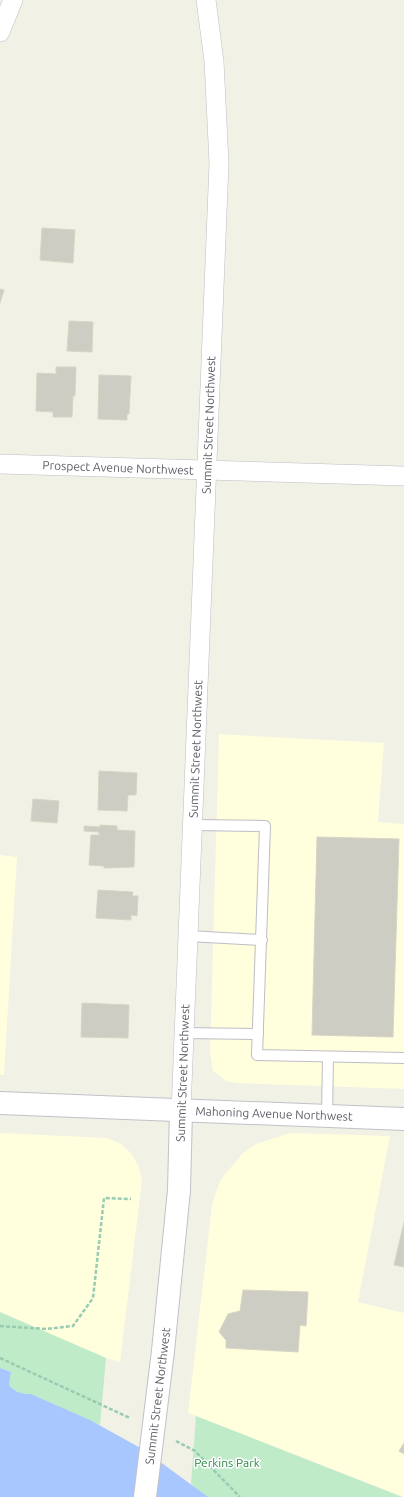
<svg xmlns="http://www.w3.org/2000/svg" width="404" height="1497" viewBox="0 0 404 1497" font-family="Ubuntu,sans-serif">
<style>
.commercial{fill:#fffedd}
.green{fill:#c0ebc9}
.water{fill:#a8c7ff}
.building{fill:#cecdc4;stroke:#d7d5c3}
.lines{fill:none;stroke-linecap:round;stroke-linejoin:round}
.service-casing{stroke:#bdbec5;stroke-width:12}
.minor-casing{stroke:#bdbec5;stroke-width:20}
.secondary-casing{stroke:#c0c2ca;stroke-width:24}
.path{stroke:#98ccb2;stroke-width:2.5;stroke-dasharray:4 2;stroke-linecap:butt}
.service{stroke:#fff;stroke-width:10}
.minor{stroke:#fff;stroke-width:19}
.secondary{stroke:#fff;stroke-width:22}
.secondary-bridge-casing{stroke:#c0c2ca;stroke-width:24;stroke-linecap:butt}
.secondary-bridge{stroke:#fff;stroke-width:22}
.labels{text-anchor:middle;stroke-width:3;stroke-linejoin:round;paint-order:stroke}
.street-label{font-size:12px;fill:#5d5f68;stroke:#fff}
.park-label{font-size:12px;fill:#2c8743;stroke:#fff}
</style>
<rect width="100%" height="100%" fill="#f1f1e6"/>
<g class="commercial">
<path d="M 219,734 L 384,743 L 378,822 L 404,824 L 404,1089 L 236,1083 L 226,1081 L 213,1071 L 210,1053 Z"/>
<path d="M 0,855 L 17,857 L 4,1075 L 0,1075 Z"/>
<path d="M 0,1133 L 108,1138 L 121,1144 L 131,1153 L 139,1167 L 142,1181 L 120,1362 L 106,1358 L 0,1312 Z"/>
<path d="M 290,1133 L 390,1136 L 358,1302 L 404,1313 L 404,1497 L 188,1413 L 212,1205 L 216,1192 L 221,1179 L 243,1153 L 256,1144 Z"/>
</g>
<g class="green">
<path d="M 0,1312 L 106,1358 L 100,1425 L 31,1394 C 21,1394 15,1392 9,1385 L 11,1372 L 0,1368 Z"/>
<path d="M 196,1416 L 402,1497 L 205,1497 L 191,1484 Z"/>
</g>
<path class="water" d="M 0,1368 L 11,1372 L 9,1385 C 15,1392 21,1394 31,1394 L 90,1420 L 144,1450 L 208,1497 L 0,1497 Z"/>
<g class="building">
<path d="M 42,228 L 75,230 L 73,263 L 40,260 Z"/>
<path d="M 0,289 L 4,290 L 0,303 Z"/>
<path d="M 69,321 L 93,322 L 92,352 L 67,351 Z"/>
<path d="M 56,367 L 76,367 L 75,396 L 73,396 L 72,417 L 53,417 L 53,412 L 36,411 L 37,373 L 56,374 Z"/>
<path d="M 99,375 L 131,376 L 129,414 L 127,414 L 127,420 L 98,419 Z"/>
<path d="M 99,771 L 137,773 L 136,795 L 128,795 L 127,811 L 98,810 Z"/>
<path d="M 33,799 L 59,801 L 57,823 L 31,821 Z"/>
<path d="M 100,825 L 117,826 L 117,830 L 135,831 L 134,867 L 104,868 L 104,866 L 89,865 L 91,835 L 99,835 L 99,832 L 84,831 L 84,826 L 100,827 Z"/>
<path d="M 317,837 L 399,839 L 393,1037 L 312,1035 Z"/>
<path d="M 98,890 L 133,892 L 132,896 L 138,896 L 137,916 L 131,915 L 131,920 L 96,918 Z"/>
<path d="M 82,1003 L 129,1005 L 128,1038 L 81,1037 Z"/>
<path d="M 404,1222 L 404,1267 L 394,1265 Z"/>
<path d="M 243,1290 L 308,1292 L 306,1326 L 300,1325 L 298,1352 L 226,1348 L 226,1340 L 219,1332 L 228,1314 L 240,1311 Z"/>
<path d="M 404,1443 L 404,1454 L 399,1451 Z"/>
</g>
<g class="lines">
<defs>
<g id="service">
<path d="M 193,825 L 265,826 L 257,1055 L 404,1058"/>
<path d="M 188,936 L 262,940"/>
<path d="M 184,1033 L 258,1034"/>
<path d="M 327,1116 L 328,1057"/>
</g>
<g id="minor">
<path d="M 0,32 L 13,0"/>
<path d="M 0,464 L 404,476"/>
<path d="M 181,1111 L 219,163 L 214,61 L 206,0"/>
</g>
<g id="secondary">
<path d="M 0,1103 L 404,1119"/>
<path d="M 163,1351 L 179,1190 L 181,1111"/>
</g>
</defs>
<use href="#service" class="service-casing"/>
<use href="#minor" class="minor-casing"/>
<use href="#secondary" class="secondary-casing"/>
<g class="path">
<path d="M 0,1326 L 46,1329 L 73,1326 L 93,1298 L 104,1198 L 131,1199"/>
<path d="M 0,1358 L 130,1418"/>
<path d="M 176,1441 L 195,1451 L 240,1497"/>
</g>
<use href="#service" class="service"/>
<use href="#minor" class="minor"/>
<use href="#secondary" class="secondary"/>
<defs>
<path id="secondary-bridge" d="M 145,1497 L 163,1351"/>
</defs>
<use href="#secondary-bridge" class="secondary-bridge-casing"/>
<use href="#secondary-bridge" class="secondary-bridge"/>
</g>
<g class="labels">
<g class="street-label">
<text transform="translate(209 425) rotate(-88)" y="4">Summit Street Northwest</text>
<text transform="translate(118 468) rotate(2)" y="4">Prospect Avenue Northwest</text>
<text transform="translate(196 749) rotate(-88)" y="4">Summit Street Northwest</text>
<text transform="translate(183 1073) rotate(-88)" y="4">Summit Street Northwest</text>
<text transform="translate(274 1114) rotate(2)" y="4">Mahoning Avenue Northwest</text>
<text transform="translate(158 1396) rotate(-83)" y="4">Summit Street Northwest</text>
</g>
<g class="park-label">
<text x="227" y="1467">Perkins Park</text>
</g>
</g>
</svg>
